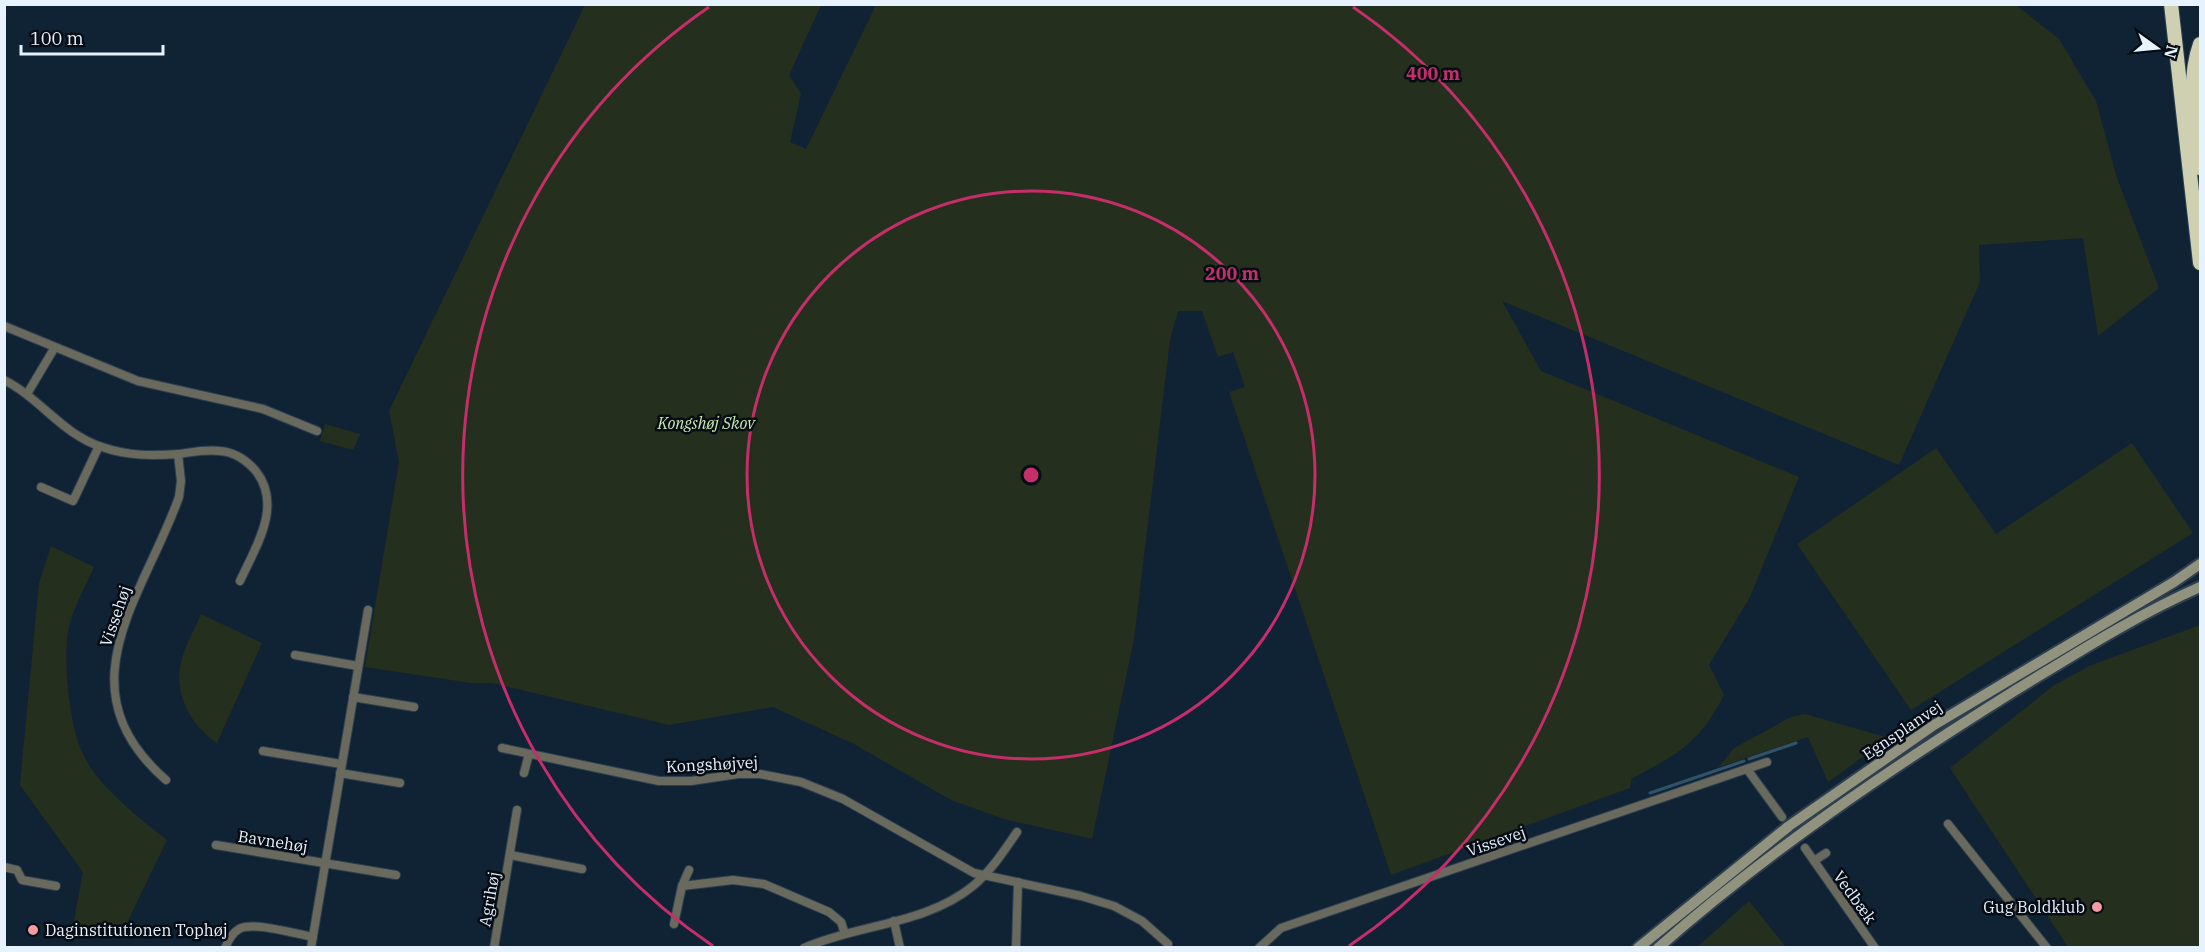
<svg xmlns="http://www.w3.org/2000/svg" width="2205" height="952" viewBox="0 0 2205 952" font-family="'IBM Plex Serif',serif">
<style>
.green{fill:#252f1d}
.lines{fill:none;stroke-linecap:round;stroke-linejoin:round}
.stream{stroke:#305368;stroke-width:3}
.minor-casing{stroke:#2e4050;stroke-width:10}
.secondary-casing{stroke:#2e4050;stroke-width:14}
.motorway-casing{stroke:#2e4050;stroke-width:16}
.minor{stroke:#696a5d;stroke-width:8}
.secondary{stroke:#92937f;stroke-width:10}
.motorway{stroke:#ced0b1;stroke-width:14}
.ring{fill:none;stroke:#c62e6b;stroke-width:3}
.poi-dot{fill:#f49aa0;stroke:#050c13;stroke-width:2}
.labels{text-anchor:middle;stroke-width:5;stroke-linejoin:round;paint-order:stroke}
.park-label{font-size:16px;font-style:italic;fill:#cbebb1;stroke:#050c13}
.street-label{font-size:16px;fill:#e6f2fe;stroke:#050c13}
.poi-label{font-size:16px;fill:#e6f2fe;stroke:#050c13;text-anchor:end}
.centre{fill:#c62e6b;stroke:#050c13;stroke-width:3}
.ring-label{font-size:18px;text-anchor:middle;font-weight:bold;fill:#c62e6b;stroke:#050c13;stroke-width:5;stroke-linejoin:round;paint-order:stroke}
</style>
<rect width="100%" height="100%" fill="#102334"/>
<g class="green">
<path d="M 585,5 L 821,5 L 789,75 L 801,94 L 790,142 L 806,149 L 876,5 L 2016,5 L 2059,39 L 2096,101 L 2117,178 L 2159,288 L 2098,336 L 2083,238 L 1979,245 L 1980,282 L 1899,465 L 1502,301 L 1541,371 L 1799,477 L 1750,597 L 1709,665 L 1724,695 C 1697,746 1679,753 1631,779 L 1630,788 L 1391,875 L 1229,392 L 1245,387 L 1233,352 L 1218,357 L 1202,311 L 1178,311 L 1170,340 L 1134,639 L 1092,839 L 1004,819 L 951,800 L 854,744 L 773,707 L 669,725 L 492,683 L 471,683 L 365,667 L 399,462 L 389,411 Z"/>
<path d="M 325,424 L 360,434 L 353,450 L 320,441 Z"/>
<path d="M 2132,443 L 2193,533 L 1911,710 L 1797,544 L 1936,448 L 1996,534 Z"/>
<path d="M 51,546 L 94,567 C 84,589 69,615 67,639 C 64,668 70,726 82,752 C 96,785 139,818 167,840 L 121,935 L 73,926 L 83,872 L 20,785 L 39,583 Z"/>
<path d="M 201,614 L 262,643 L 217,743 C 193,727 175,697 180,667 C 183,649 194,631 201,614 Z"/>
<path d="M 2200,625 L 2200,947 L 2068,947 L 1950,768 L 2053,686 L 2089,666 Z"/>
<path d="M 1805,714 L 1889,738 L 1828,782 L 1808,737 L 1719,767 L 1734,748 L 1791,717 Z"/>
<path d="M 1749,901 L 1786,947 L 1697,947 Z"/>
</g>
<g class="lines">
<g class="stream">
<path d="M 1749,759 L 1796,743"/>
<path d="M 1650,793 L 1744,761"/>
</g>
<defs>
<g id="minor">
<path d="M 4,326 L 138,381 L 263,409 L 317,431"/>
<path d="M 4,380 C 40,398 63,435 102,447 C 128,456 152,456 179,454 C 193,452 207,449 220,451 C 234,452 246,460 255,470 C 284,505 255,548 240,581"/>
<path d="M 27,394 L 55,347"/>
<path d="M 41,487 L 73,501 L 99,446"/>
<path d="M 295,655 L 358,666"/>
<path d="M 353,697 L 414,707"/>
<path d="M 502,748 L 659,781 L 691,781 L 738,774 L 760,774 L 801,782 L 843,799 L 974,873 L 1081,896 L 1114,906 L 1142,921 L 1168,944"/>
<path d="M 263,751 L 341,764"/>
<path d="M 1747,769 L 1782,817"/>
<path d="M 340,773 L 400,783"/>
<path d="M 524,773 L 529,754"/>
<path d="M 166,780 C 60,688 144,596 179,497 L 181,481 L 178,454"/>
<path d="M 1948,824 L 2047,948"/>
<path d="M 216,845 L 396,875"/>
<path d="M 1805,848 L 1875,948"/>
<path d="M 510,855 L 582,869"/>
<path d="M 1814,861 L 1826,853"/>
<path d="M 4,867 L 17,870 L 22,880 L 56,886"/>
<path d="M 682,886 L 689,870"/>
<path d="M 894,921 L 900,948"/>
<path d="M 674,924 L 682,886 L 733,880 L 764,884 L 829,912 L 841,922 L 845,934"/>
<path d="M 225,948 C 228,941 232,933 239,929 C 252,921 296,934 313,937"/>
<path d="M 311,948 L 368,610"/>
<path d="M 494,948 L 517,810"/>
<path d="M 804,948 C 859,924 925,925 973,886 C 991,871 1004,851 1017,832"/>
<path d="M 1016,948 L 1018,882"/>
<path d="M 1259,948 L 1281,928 L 1767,762"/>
</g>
<g id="secondary">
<path d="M 1638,948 L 1789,826 L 1934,725 L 2174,582 L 2200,564"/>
<path d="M 1658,948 C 1767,852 1888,770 2011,693 C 2072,656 2134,616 2200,587"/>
</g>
<g id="motorway">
<path d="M 2171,4 L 2200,263"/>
<path d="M 2200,44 C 2186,83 2196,128 2200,168"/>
</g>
</defs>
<use href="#minor" class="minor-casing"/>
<use href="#secondary" class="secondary-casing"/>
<use href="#motorway" class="motorway-casing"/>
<use href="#minor" class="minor"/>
<use href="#secondary" class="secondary"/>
<use href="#motorway" class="motorway"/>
</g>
<g class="ring">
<circle cx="1031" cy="475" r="284"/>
<path d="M713 946A568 568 0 0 1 709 7M1353 7A568 568 0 0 1 1349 946"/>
</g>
<g class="poi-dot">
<circle cx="2097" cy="907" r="6"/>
<circle cx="33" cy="930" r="6"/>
</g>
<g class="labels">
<g class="park-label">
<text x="706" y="429">Kongshøj Skov</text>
</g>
<g class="street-label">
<text transform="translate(115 616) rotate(-71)" y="6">Vissehøj</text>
<text transform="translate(1902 730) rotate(-34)" y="6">Egnsplanvej</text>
<text transform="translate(712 764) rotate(-3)" y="6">Kongshøjvej</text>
<text transform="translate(273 841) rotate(9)" y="6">Bavnehøj</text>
<text transform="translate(1496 841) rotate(-19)" y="6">Vissevej</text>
<text transform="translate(1855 897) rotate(54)" y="6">Vedbæk</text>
<text transform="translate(489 899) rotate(-80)" y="6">Agrihøj</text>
</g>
<g class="poi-label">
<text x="2085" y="913">Gug Boldklub</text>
<text x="45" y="936" text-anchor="start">Daginstitutionen Tophøj</text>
</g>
</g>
<circle cx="1031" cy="475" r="9" class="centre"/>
<g class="ring-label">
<text x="1433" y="80">400 m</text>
<text x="1232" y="280">200 m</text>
</g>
<rect width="2205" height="952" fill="none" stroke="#e6f2fe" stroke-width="12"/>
<g transform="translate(2157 48) rotate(105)" stroke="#050c13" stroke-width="4.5" paint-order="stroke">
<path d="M0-4.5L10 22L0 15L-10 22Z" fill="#e6f2fe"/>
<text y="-9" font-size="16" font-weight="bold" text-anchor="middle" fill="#e6f2fe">N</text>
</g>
<path d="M21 45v9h142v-9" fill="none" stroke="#e6f2fe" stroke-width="3"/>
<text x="30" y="45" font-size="18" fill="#e6f2fe" stroke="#050c13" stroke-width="4.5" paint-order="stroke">100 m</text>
</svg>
